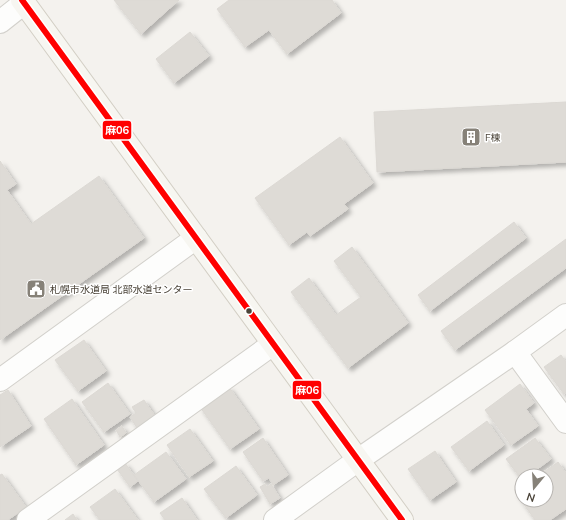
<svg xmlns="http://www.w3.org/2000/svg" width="566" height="520" viewBox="0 0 566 520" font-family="Mulish,'Noto Sans JP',sans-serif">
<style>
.building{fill:#dedbd6;stroke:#dcd9d4;filter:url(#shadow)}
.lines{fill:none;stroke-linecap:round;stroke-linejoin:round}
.street-casing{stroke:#d2d0cb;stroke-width:24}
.secondary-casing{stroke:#d3cfc5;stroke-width:24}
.street{stroke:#fdfdfc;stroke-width:22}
.secondary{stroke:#f7f6f1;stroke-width:22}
.bus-1-casing{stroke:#fff;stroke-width:9}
.bus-1{stroke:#f00;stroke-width:6}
.bus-dot{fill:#4b4439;stroke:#fff;stroke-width:1.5}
.labels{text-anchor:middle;stroke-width:3;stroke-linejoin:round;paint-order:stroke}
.poi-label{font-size:10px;fill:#4b4439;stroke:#fff;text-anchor:start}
.line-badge{stroke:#fff;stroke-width:1.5}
.badge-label{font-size:11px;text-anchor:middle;font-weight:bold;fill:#fff}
</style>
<defs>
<filter id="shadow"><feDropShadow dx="3.5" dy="3.5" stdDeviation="2" flood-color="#0004"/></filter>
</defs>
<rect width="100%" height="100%" fill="#f4f2ee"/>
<g class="building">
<path d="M 114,0 L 179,0 L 141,34 Z"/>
<path d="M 229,0 L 332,0 L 341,13 L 287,54 L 269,30 L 245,47 L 217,9 Z"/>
<path d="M 190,32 L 209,56 L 174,83 L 156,59 Z"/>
<path d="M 566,102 L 566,162 L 377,172 L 374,112 Z"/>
<path d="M 340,137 L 373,183 L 344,204 L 348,209 L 310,236 L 307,232 L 289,245 L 255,198 Z"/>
<path d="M 0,161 L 16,184 L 7,190 L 31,224 L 99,176 L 144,238 L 0,340 Z"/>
<path d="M 514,222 L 526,238 L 430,311 L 418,295 Z"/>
<path d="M 566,239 L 566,268 L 455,350 L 441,331 Z"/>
<path d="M 352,247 L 408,323 L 348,368 L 291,292 L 309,278 L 336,315 L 361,297 L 334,261 Z"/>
<path d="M 84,340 L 106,371 L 78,391 L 55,360 Z"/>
<path d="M 561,355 L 566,362 L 566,393 L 564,394 L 544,367 Z"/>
<path d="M 108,383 L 130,414 L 104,432 L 82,402 Z"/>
<path d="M 520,384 L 534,403 L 526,409 L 538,426 L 511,445 L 485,410 Z"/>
<path d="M 229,387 L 259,429 L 230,449 L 200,407 Z"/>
<path d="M 8,390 L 31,426 L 0,447 L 0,395 Z"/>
<path d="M 72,399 L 104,445 L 76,465 L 44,419 Z"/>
<path d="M 144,400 L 157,419 L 139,431 L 130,417 L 136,413 L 132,407 Z"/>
<path d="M 487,421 L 504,445 L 469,471 L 451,447 Z"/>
<path d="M 122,426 L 126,433 L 120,437 L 116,430 Z"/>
<path d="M 190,429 L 213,461 L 189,477 L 167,445 Z"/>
<path d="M 263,438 L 288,475 L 273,485 L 269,478 L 263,481 L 243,452 Z"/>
<path d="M 535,438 L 551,459 L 528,476 L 522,476 L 522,480 L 506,459 Z"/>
<path d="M 435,451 L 456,482 L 430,500 L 408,469 Z"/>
<path d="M 166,452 L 186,479 L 154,502 L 134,475 Z"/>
<path d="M 558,462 L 566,473 L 566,509 L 550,520 L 535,520 L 515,492 L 522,487 L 522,500 L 546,500 L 546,476 L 538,476 Z"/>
<path d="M 125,463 L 138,481 L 130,487 L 117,469 Z"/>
<path d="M 236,466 L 257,495 L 226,518 L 204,489 Z"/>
<path d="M 2,474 L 26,507 L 8,520 L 0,520 L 0,475 Z"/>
<path d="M 265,484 L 267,487 L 271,484 L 280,498 L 270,504 L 260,487 Z"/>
<path d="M 115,489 L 138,520 L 100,520 L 90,507 Z"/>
<path d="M 182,498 L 197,520 L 165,520 L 160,513 Z"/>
<path d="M 73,514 L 77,520 L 65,520 Z"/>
</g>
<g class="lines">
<defs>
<g id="street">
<path d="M 0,22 L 24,3"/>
<path d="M 515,352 L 566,422"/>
<path d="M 0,380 L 196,238"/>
<path d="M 28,520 L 273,344"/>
<path d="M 275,520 L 358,460 L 515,352 L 566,315"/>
</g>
<path id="secondary" d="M 22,0 L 402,520"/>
</defs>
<use href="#street" class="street-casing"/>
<use href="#secondary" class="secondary-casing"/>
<use href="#street" class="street"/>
<use href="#secondary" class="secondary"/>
<defs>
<path id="bus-1" d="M 22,0 L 402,520"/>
</defs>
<use href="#bus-1" class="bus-1-casing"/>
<use href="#bus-1" class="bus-1"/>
</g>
<defs>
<symbol id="building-square" viewBox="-11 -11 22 22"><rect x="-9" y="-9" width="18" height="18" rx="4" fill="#868178" stroke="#fff"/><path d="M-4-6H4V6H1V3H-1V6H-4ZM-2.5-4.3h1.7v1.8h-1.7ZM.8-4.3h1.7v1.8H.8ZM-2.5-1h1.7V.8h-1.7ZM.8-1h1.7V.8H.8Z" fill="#fff"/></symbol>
<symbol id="civic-square" viewBox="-11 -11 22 22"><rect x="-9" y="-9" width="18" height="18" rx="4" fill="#868178" stroke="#fff"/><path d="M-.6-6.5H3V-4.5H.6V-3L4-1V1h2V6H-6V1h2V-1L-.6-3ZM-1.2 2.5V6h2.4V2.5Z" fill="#fff"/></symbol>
</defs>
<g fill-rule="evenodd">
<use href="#building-square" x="460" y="126" width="22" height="22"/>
<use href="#civic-square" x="25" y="278" width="22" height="22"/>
</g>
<circle class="bus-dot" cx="249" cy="311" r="3.5"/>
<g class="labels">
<g class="poi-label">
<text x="485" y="141">F棟</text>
<text x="50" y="293">札幌市水道局 北部水道センター</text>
</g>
</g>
<g class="line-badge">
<rect x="102" y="120" width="30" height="20" rx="4" fill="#f00"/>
<rect x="292" y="380" width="30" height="20" rx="4" fill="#f00"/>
</g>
<g class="badge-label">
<text x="117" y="134">麻06</text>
<text x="307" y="394">麻06</text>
</g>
<g transform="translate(534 488) rotate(198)"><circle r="19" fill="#ffffff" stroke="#b7b4b0"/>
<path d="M0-3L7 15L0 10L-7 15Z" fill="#868178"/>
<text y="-6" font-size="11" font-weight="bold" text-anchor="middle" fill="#4b4439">N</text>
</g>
</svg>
